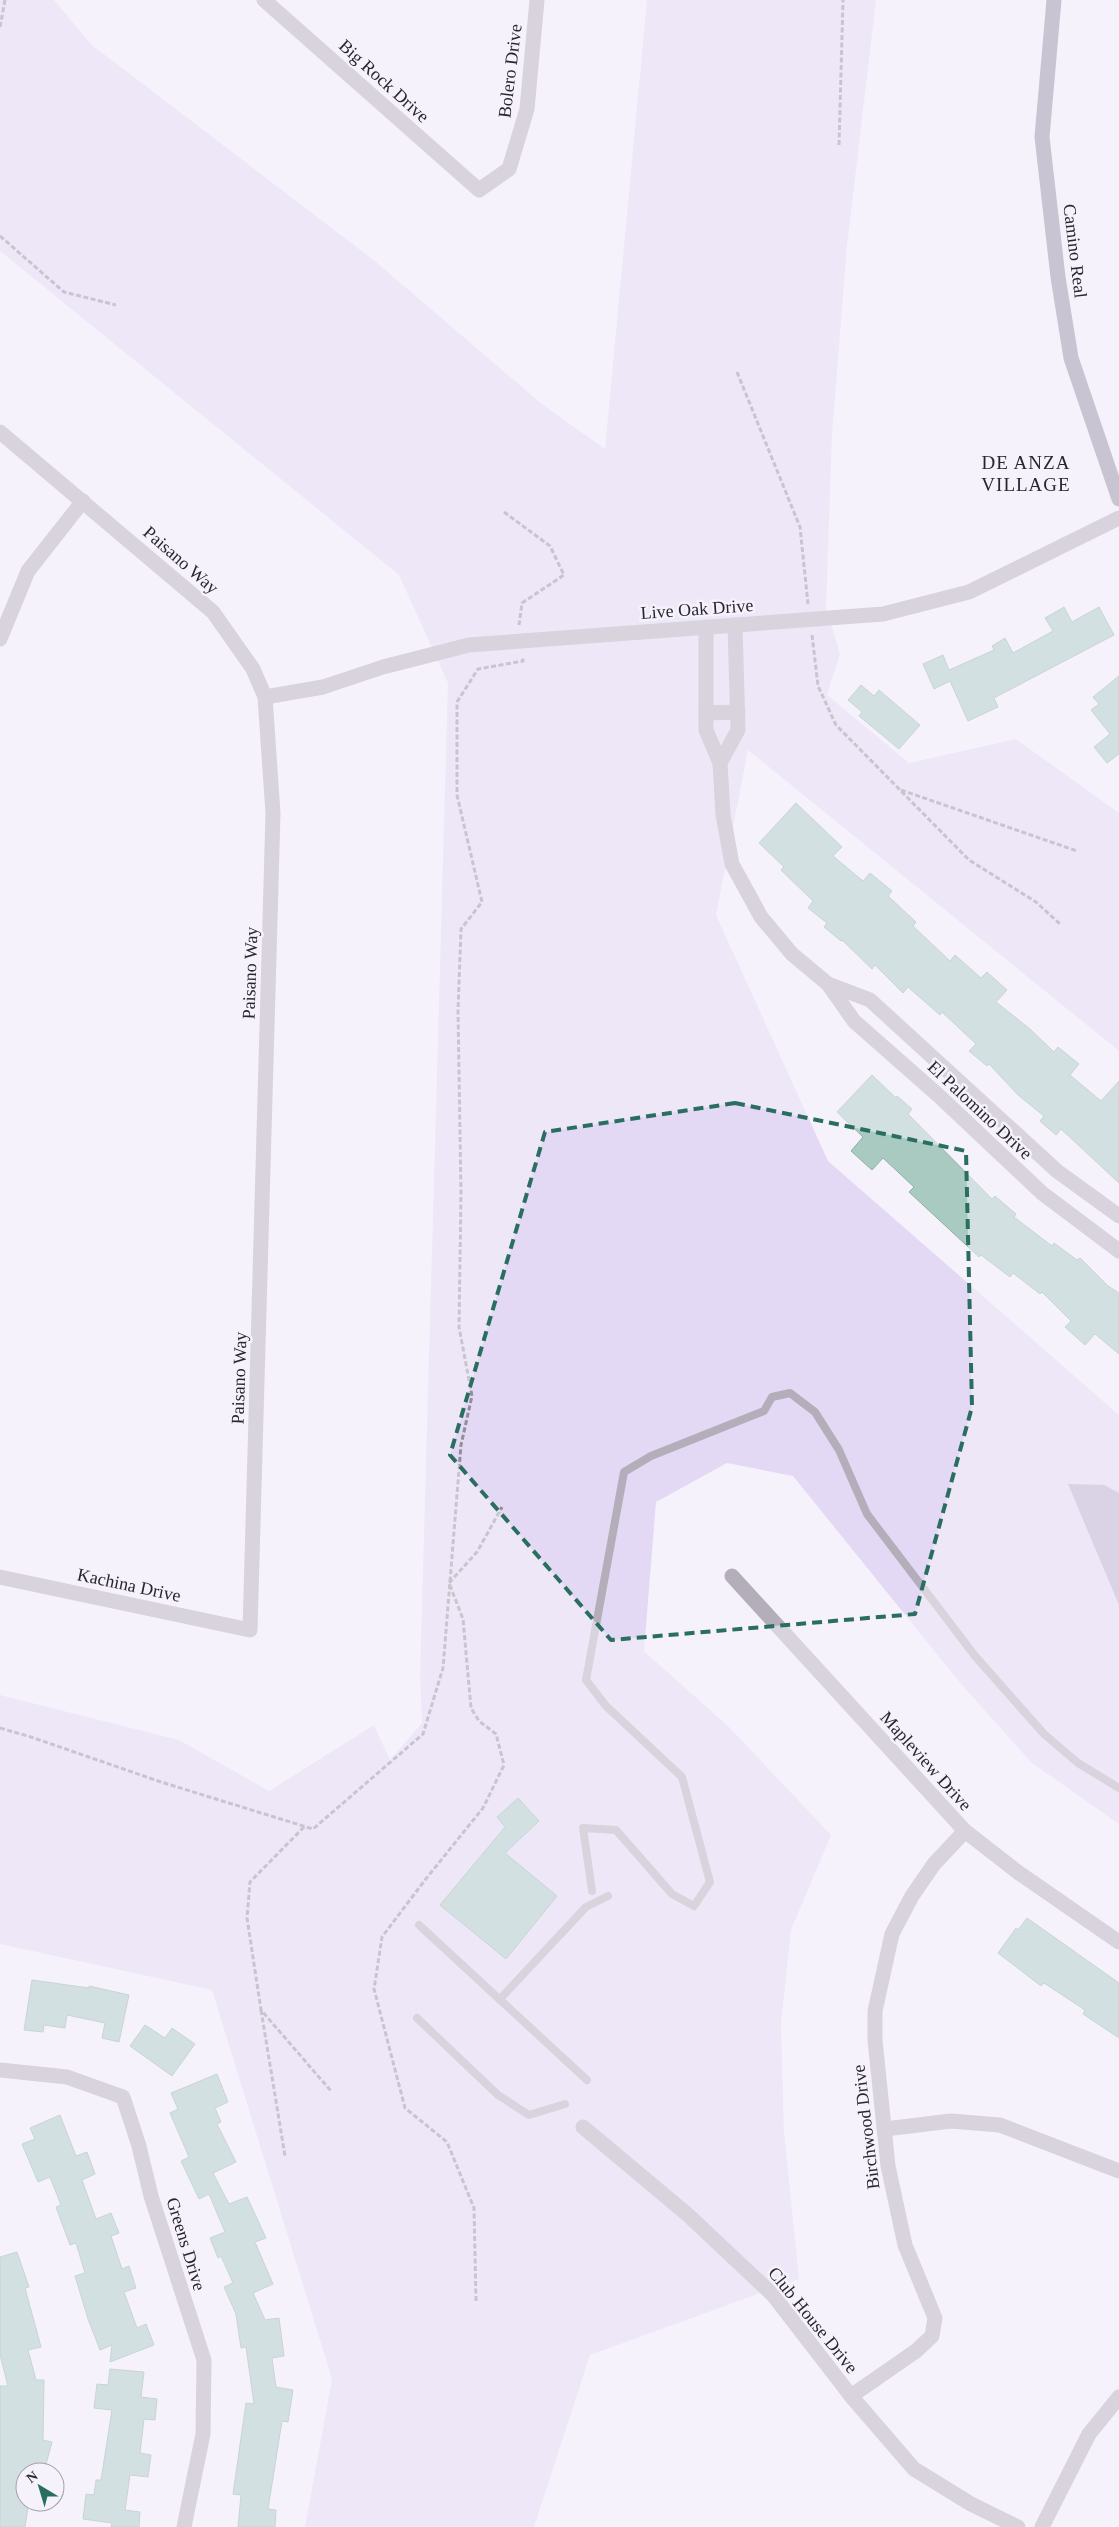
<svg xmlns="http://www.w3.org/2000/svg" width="1119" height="2527" viewBox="0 0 1119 2527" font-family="'Times New Roman',serif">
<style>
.green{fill:#e4d9f4}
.water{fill:#b8aacb}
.building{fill:#a9cac1;stroke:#8fb0a7}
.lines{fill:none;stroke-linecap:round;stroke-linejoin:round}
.path{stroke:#928e97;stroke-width:3;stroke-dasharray:5 2.5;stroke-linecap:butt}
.lane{stroke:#b3aeb9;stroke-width:8}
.street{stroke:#b3aeb9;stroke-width:15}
.secondary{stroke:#938c9d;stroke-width:15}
.marked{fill:none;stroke:#2a6e61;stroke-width:4;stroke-dasharray:10 6;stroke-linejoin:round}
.labels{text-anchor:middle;stroke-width:5;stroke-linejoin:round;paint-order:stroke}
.street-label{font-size:18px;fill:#2a262f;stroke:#f6f2fc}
.neighbourhood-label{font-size:19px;letter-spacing:1px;fill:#2a262f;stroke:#f6f2fc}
</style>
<rect width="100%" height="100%" fill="#f6f2fc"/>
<path class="green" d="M 0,0 L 54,0 L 92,45 L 376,262 L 542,404 L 605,449 L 647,0 L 876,0 L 847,246 L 832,435 L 826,608 L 840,654 L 827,695 L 909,763 L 1016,739 L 1119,813 L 1119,1051 L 748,750 L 716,915 L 828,1161 L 1119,1415 L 1119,1824 L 1032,1763 L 961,1684 L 793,1476 L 727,1463 L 656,1502 L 644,1651 L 730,1728 L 831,1835 L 791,1930 L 781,2023 L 784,2131 L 799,2279 L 590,2355 L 534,2527 L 305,2527 L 332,2379 L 212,1990 L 0,1944 L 0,1695 L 179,1740 L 269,1791 L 374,1725 L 390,1760 L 422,1723 L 420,1675 L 448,683 L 399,575 L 0,251 Z"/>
<path class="water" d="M 1068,1484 L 1104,1485 L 1119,1493 L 1119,1605 Z"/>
<g class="building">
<path d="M 1064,607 L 1072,622 L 1099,607 L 1114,635 L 994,698 L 998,707 L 968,721 L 950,681 L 934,689 L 923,664 L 943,655 L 949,670 L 994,650 L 992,646 L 1005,638 L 1013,653 L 1053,631 L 1045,618 Z"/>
<path d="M 1119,676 L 1119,754 L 1107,763 L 1094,747 L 1110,734 L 1091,710 L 1099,704 L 1093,697 Z"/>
<path d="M 861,685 L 874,696 L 879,690 L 920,725 L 899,749 L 859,716 L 862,712 L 848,700 Z"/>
<path d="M 796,803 L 842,847 L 833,856 L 863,881 L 870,873 L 892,891 L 888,896 L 916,922 L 913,926 L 950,961 L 955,955 L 981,978 L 987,972 L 1007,990 L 996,1002 L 1030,1029 L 1054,1052 L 1058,1047 L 1079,1064 L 1070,1075 L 1101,1101 L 1119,1081 L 1119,1183 L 1061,1129 L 1056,1135 L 1040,1121 L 1044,1116 L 1018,1095 L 989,1064 L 987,1066 L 969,1051 L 976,1044 L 942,1012 L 940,1015 L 908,987 L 903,993 L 875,965 L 872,969 L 842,940 L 841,941 L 824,927 L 827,923 L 808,908 L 813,901 L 781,870 L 784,867 L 759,843 Z"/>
<path d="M 872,1075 L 896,1098 L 897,1096 L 912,1109 L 908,1114 L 992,1199 L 995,1196 L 1016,1214 L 1014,1217 L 1052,1246 L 1054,1243 L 1077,1260 L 1080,1258 L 1108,1286 L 1119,1293 L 1119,1354 L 1095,1334 L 1085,1345 L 1065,1327 L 1071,1321 L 1042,1292 L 1040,1294 L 1013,1273 L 1010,1277 L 981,1255 L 979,1257 L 909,1192 L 914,1187 L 883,1158 L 872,1170 L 851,1151 L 863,1137 L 837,1112 Z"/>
<path d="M 518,1798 L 539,1821 L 505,1853 L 557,1896 L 506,1959 L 440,1905 L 505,1827 L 497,1817 Z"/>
<path d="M 1027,1918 L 1119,1983 L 1119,2038 L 1083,2014 L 1085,2010 L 1044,1983 L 1041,1986 L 998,1953 L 1016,1928 L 1018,1930 Z"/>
<path d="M 32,1980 L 89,1988 L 89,1986 L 129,1995 L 119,2042 L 102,2038 L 105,2023 L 67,2015 L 65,2028 L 44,2025 L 43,2032 L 24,2030 Z"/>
<path d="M 145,2025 L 165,2038 L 172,2028 L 195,2044 L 172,2076 L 130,2046 Z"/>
<path d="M 217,2074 L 228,2102 L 215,2108 L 221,2122 L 217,2124 L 236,2162 L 213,2173 L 229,2204 L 247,2197 L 266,2238 L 255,2242 L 273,2284 L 253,2293 L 265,2320 L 279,2318 L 284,2356 L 272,2358 L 276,2387 L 293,2390 L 288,2422 L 282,2421 L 268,2509 L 276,2510 L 275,2527 L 238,2527 L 241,2495 L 233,2494 L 246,2403 L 254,2404 L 246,2347 L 241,2348 L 236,2314 L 224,2287 L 233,2283 L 221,2256 L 218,2258 L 210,2238 L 225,2232 L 209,2194 L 199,2199 L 181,2161 L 189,2157 L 170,2113 L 178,2109 L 171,2093 Z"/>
<path d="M 60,2115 L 76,2156 L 87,2152 L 95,2174 L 82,2180 L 96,2219 L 111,2213 L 119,2233 L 111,2236 L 122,2269 L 129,2266 L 136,2288 L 124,2292 L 137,2328 L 146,2324 L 154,2345 L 110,2362 L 112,2345 L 100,2350 L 88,2319 L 75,2276 L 85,2273 L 76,2243 L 70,2245 L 56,2207 L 61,2205 L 50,2177 L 38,2182 L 22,2144 L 35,2139 L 30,2128 Z"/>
<path d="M 17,2252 L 29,2287 L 25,2288 L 41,2347 L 28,2350 L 36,2380 L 44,2380 L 43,2440 L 52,2442 L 44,2472 L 25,2472 L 25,2502 L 29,2502 L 25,2527 L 0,2527 L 0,2386 L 8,2386 L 0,2355 L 0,2257 Z"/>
<path d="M 110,2369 L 144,2372 L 141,2397 L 157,2399 L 155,2420 L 144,2419 L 140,2453 L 151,2455 L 148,2477 L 130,2475 L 125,2510 L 140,2512 L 139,2527 L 111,2527 L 112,2523 L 83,2519 L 86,2494 L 94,2495 L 96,2480 L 101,2480 L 112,2410 L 94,2408 L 97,2384 L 108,2385 Z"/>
</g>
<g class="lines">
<g class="path">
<path d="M 0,27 L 5,0"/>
<path d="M 839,145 L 843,0"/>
<path d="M 0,236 L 64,292 L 116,305"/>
<path d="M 737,372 L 800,527 L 808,604"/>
<path d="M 504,512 L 550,546 L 564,575 L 522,603 L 519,625"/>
<path d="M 812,635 L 818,686 L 836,725 L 969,860 L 1036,902 L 1060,924"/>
<path d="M 901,790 L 1077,851"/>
<path d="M 0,1728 L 31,1737 L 161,1782 L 313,1829 L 423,1734 L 443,1668 L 461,1445 L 472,1396 L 459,1327 L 461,1194 L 458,1011 L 461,929 L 482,902 L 457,795 L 457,702 L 478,669 L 523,661 L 522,656"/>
<path d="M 304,1827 L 250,1882 L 247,1918 L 261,2010 L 331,2091"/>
<path d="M 261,2010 L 285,2156"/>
<path d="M 476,2301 L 474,2208 L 447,2142 L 405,2108 L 374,1989 L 382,1937 L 425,1880 L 483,1808 L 504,1765 L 496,1734 L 479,1721 L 471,1708 L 463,1619 L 449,1583 L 477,1552 L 502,1507"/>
</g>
<g class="lane">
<path d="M 592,1891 L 583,1828 L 616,1830 L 672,1894 L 694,1906 L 710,1882 L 682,1777 L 606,1706 L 586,1680 L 624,1472 L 651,1456 L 764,1411 L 772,1397 L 790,1393 L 815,1412 L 839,1450 L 867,1514 L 975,1656 L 1044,1734 L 1078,1763 L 1119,1788"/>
<path d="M 419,1925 L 587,2080"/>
<path d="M 500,1999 L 586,1907 L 608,1896"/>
<path d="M 417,2018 L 498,2095 L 529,2115 L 565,2104"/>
</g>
<g class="street">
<path d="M 264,0 L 479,190 L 509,169 L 527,109 L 537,0"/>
<path d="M 0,432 L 213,612 L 253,669 L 265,697 L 273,813 L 250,1630 L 0,1577"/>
<path d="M 706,627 L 706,730 L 720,763 L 738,730 L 735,625"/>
<path d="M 0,639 L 28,571 L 83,501"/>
<path d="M 265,697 L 323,687 L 383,667 L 469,645 L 883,614 L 969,592 L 1119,518"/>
<path d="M 706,713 L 738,712"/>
<path d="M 720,763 L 723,815 L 732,864 L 761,917 L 792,954 L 828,984 L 870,1000 L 1057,1171 L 1119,1216"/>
<path d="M 828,984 L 854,1021 L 938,1095 L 1042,1193 L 1119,1251"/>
<path d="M 732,1576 L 965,1831 L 1019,1873 L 1119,1942"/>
<path d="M 0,2070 L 67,2077 L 123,2097 L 139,2146 L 151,2196 L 204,2360 L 203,2434 L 184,2527"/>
<path d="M 583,2127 L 688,2215 L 773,2295 L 851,2396 L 914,2469 L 971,2504 L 1018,2527"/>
<path d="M 885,2129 L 951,2121 L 1000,2125 L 1119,2171"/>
<path d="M 851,2396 L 916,2351 L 932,2336 L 935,2318 L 905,2245 L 888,2166 L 875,2040 L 875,2011 L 892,1934 L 912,1896 L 934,1864 L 965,1831"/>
<path d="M 1042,2527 L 1089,2434 L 1119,2397"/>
</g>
<path class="secondary" d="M 1054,0 L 1042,137 L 1058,277 L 1071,358 L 1119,499"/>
</g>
<path d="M0 0H1119V2527H0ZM 735,1103 L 966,1151 L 972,1407 L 915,1614 L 611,1640 L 450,1455 L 545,1132 Z" fill="#f6f2fc" fill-opacity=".55" fill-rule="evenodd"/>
<path class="marked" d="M 735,1103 L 966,1151 L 972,1407 L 915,1614 L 611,1640 L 450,1455 L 545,1132 Z"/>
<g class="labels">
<g class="street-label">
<text transform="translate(510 71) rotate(-83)" y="6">Bolero Drive</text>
<text transform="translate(384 81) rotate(42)" y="6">Big Rock Drive</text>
<text transform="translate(1075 251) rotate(83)" y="6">Camino Real</text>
<text transform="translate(181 560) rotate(41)" y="6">Paisano Way</text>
<text transform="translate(697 609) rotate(-4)" y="6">Live Oak Drive</text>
<text transform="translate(250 973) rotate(-88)" y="6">Paisano Way</text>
<text transform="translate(980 1110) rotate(43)" y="6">El Palomino Drive</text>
<text transform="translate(239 1378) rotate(-88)" y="6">Paisano Way</text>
<text transform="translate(129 1585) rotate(12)" y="6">Kachina Drive</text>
<text transform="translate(926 1761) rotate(48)" y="6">Mapleview Drive</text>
<text transform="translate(866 2127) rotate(-97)" y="6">Birchwood Drive</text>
<text transform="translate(186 2244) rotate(73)" y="6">Greens Drive</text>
<text transform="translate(813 2320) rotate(51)" y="6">Club House Drive</text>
</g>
<g class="neighbourhood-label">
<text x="1026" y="469">DE ANZA<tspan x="1026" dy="22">VILLAGE</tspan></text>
</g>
</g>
<g transform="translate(40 2487) rotate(322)"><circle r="24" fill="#f6f2fc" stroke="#a4a0aa"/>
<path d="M0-4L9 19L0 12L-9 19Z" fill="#2a6e61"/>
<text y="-8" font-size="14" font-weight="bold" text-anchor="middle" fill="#2a262f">N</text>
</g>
</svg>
